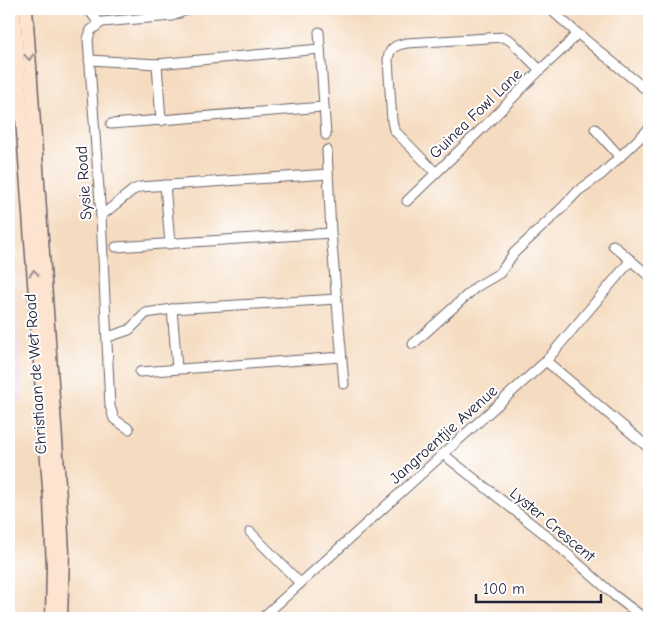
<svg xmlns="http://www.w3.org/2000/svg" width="658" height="627" viewBox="0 0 658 627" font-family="'Comic Neue',sans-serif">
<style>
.built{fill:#edd1e9}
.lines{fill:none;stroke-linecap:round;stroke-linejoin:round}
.minor-casing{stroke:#6c6369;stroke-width:11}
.secondary-casing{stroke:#6c6369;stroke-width:15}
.minor{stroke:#fff;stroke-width:9}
.secondary{stroke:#fde4d0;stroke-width:12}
.oneway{stroke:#9a8d8d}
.labels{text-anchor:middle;stroke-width:4;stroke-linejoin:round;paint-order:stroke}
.street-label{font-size:16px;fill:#22223b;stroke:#fff}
</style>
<rect width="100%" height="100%" fill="#fff"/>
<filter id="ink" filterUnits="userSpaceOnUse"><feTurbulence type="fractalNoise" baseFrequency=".02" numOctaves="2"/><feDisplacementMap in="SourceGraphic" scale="10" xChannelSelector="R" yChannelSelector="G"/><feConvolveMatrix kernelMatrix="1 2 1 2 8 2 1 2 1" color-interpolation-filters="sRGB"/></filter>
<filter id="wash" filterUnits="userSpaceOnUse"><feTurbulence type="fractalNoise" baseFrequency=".0096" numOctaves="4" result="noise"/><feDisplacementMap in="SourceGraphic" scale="20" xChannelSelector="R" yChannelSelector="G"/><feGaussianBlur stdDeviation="1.12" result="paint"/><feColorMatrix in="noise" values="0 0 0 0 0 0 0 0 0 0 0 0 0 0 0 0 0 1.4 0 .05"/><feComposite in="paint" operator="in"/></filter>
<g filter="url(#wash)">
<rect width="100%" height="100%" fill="#f5dbbf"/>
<path class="built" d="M 9,162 L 22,403 L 9,404 Z"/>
</g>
<g filter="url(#ink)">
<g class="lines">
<defs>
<g id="minor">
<path d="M 88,9 L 99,23"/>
<path d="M 550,9 L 577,33 L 649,92"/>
<path d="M 319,32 L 326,135"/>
<path d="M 89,60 L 157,64 L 320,49"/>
<path d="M 157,64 L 161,121"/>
<path d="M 540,70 L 493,118 L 436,173 L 394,130 L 392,121 L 388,60 C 389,48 395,45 407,43 L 504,37 L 511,41 L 540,70 L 567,45 L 577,33"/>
<path d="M 111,124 L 323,107"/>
<path d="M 595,129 L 620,157"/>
<path d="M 327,150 L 331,233 L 344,384"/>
<path d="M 165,185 L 170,244"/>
<path d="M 407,201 L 436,173"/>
<path d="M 101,216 L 133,190 L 140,187 L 328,174"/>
<path d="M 613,245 L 649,276"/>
<path d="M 116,247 L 331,233"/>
<path d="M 172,309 L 337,299"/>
<path d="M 108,337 L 129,330 L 146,313 L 172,309 L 177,368"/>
<path d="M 413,344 L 476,287 L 500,273 L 514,253 L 562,208 L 578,191 L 602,174 L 649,129"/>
<path d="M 546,361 L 649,448"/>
<path d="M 140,372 L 341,357"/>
<path d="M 129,429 L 114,419 L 110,406 L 101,216 L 88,39 L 91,30 L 102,22 L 172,16 L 189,9"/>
<path d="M 443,454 L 547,536 L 615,596 L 644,618"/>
<path d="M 250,532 L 300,583"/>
<path d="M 262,618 L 546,361 L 631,260"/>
</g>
<g id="secondary">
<path d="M 14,9 L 50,501 L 53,567 L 52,618"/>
<path d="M 26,9 L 60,498 L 63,553 L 61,618"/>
</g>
</defs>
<use href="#minor" class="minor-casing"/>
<use href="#secondary" class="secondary-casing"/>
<use href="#minor" class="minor"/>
<use href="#secondary" class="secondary"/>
</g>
<defs><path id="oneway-chevron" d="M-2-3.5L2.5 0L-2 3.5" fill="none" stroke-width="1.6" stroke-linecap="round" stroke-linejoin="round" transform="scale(1.25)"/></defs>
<g class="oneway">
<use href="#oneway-chevron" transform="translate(29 57) rotate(86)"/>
<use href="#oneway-chevron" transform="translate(34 273) rotate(-94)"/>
</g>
</g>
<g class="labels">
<g class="street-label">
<text transform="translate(475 113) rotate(-44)" y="6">Guinea Fowl Lane</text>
<text transform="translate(83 183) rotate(-94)" y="6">Sysie Road</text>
<text transform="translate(35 374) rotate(-94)" y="6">Christiaan de Wet Road</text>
<text transform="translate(443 434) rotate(-42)" y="6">Jangroentjie Avenue</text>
<text transform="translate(553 524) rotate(40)" y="6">Lyster Crescent</text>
</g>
</g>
<rect width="658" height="627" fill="none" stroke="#fff" stroke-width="30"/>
<path d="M476 594v8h125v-8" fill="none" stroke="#22223b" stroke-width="2.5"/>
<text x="483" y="594" font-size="15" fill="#22223b" stroke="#ffffff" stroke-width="4" paint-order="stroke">100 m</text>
</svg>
